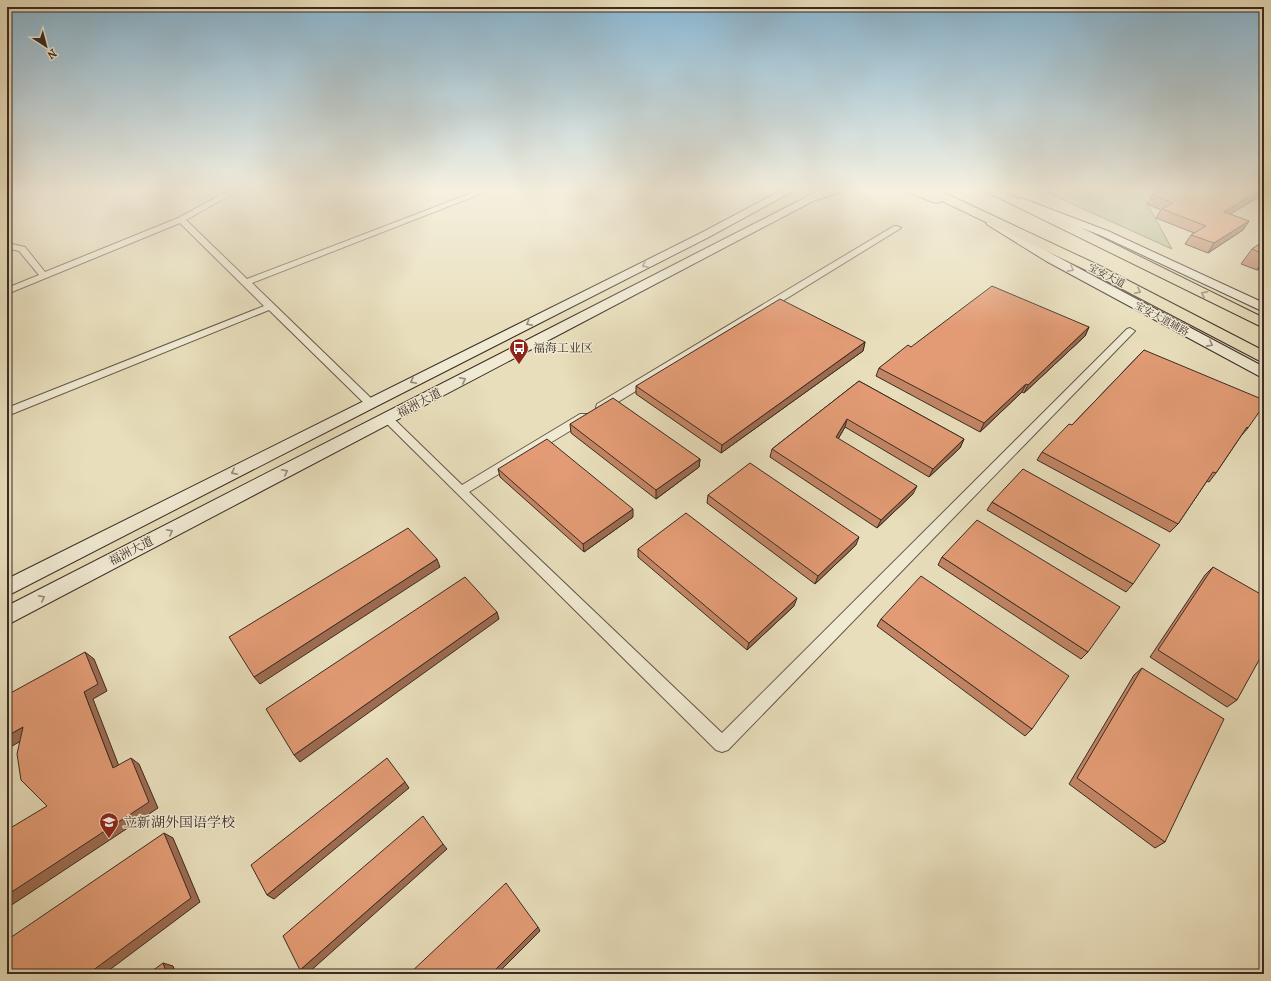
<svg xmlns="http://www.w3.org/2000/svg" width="1271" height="981" viewBox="0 0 1271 981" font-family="'IM FELL French Canon','Noto Serif SC',serif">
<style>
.green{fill:#b4c191;stroke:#77765b}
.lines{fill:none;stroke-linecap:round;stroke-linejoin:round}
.street-casing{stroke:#66584a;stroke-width:2}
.secondary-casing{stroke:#3a2b25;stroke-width:2}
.primary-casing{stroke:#3a2b25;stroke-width:2}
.street{fill:#f0ead3;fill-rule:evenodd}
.secondary{fill:#f0ead3;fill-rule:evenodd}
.primary{fill:#e8debb;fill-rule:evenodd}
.wall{fill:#c28564;stroke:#3a2b25}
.shaded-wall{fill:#9e6c51;stroke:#3a2b25}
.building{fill:#e29b74;stroke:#3a2b25}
.oneway{stroke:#958a7c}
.oneway2{stroke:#918470}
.labels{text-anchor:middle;stroke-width:3;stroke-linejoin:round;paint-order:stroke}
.far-street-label{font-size:10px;fill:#3a2b25;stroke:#f0ead3}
.poi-label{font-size:12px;fill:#3a2b25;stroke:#f0ead3;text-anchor:start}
.street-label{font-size:12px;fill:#3a2b25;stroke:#f0ead3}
.near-poi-label{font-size:14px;fill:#3a2b25;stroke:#f0ead3;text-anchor:start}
</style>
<rect width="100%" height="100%" fill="#e8debb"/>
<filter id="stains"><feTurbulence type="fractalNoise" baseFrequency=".005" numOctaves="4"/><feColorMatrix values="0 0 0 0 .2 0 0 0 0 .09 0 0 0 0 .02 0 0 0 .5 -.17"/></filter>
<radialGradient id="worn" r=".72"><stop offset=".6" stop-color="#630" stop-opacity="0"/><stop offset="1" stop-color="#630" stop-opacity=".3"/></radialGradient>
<path class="green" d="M 1039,189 L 1139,189 L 1172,249 Z"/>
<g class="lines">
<defs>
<g id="street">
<path d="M 232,189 L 241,189 L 186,220 L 247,279 L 482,189 L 493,189 L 252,283 L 374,401 L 375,403 L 374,405 L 366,405 L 269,310 L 7,416 L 7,408 L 264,306 L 180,223 L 7,294 L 7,288 L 39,275 L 19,251 L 7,248 L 7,243 L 25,247 L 45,272 L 178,218 Z"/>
<path d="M 894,226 L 897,226 L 901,228 L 605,410 L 597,410 L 596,407 L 597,404 Z"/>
<path d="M 1130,328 L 1135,331 L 1133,333 L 728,750 L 722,752 L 716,750 L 382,419 L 383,416 L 391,416 L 462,485 L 580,414 L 588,414 L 589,417 L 588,420 L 469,492 L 722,733 L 1127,329 Z"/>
</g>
<g id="secondary">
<path d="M 784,189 L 797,189 L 707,238 L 375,407 L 7,596 L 7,579 L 699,234 Z"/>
<path d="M 822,189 L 836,189 L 7,625 L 7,606 Z"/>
<path d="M 1021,198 L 1108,231 L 1264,303 L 1264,312 L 1100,235 L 1017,203 L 1016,201 Z"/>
<path d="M 992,220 L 1054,255 L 1264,367 L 1264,378 L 1259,376 L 1046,261 L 988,225 L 986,223 Z"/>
</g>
<g id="primary">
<path d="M 826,189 L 846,189 L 844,191 L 816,200 L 812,198 L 810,196 L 812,194 Z"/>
<path d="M 902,189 L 936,189 L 1096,264 L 1264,351 L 1264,362 L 1258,360 L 1086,270 L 942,201 L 937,203 L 933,202 L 904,191 Z"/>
<path d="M 983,189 L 999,189 L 1080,227 L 1264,318 L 1264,328 L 985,191 Z"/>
</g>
</defs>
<use href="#street" class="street-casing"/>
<use href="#secondary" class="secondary-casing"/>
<use href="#primary" class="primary-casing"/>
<use href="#street" class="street"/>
<use href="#secondary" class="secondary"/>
<use href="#primary" class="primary"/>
</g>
<g class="wall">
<path d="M 1160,189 L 1264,189 L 1264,194 L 1230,214 L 1249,221 L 1243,230 L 1208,253 L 1185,244 L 1191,235 L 1194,233 L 1156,218 L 1161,210 L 1147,204 L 1152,195 L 1162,190 Z"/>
<path d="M 1264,241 L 1264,265 L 1257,270 L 1241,264 L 1252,249 Z"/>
<path d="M 1089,327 L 1085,336 L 1024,393 L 1022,392 L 980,432 L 876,376 L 879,368 L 911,347 Z"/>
<path d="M 865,342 L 863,351 L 721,453 L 636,394 L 636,386 Z"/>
<path d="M 1144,350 L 1248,428 L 1241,436 L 1216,473 L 1209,482 L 1207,481 L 1178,524 L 1170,532 L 1037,460 L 1042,452 L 1072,425 Z"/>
<path d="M 859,381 L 964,439 L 960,448 L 929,477 L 845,427 L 838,439 L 913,494 L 877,528 L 770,457 L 772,449 Z"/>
<path d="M 570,424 L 700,459 L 699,467 L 656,499 L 571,433 Z"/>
<path d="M 498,469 L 633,517 L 584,552 L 500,477 Z"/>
<path d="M 708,495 L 856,545 L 815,584 L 707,503 Z"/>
<path d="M 992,502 L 1133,584 L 1126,592 L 987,510 Z"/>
<path d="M 638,549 L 794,606 L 747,650 L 638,557 Z"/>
<path d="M 942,557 L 1088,652 L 1081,659 L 938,565 Z"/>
<path d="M 1213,567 L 1237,700 L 1227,707 L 1150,657 L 1205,575 Z"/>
<path d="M 881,619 L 1032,729 L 1025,736 L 877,626 Z"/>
<path d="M 1142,668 L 1165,842 L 1155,848 L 1069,784 L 1134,675 Z"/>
</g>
<g class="shaded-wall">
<path d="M 1262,189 L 1264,189 L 1264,194 L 1219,221 L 1224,212 Z"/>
<path d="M 1249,221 L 1243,230 L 1208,253 L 1214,243 Z"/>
<path d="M 1264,260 L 1264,265 L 1257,270 Z"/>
<path d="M 1089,327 L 1085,336 L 1024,393 L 1028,385 Z"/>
<path d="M 865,342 L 863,351 L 721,453 L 722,445 Z"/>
<path d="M 1026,384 L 1022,392 L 980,432 L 984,423 Z"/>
<path d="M 847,419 L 845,427 L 834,446 L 836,437 Z"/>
<path d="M 964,439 L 960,448 L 929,477 L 933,469 Z"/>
<path d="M 700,459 L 699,467 L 656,499 L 656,490 Z"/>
<path d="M 917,486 L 913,494 L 877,528 L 881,520 Z"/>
<path d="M 633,509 L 633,517 L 584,552 L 583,544 Z"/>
<path d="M 859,537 L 856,545 L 815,584 L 818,576 Z"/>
<path d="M 437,559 L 440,567 L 260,684 L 254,677 Z"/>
<path d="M 797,598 L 794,606 L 747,650 L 749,643 Z"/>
<path d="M 497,612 L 499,619 L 300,762 L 294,755 Z"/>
<path d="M 85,652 L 94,659 L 107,691 L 93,699 L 122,774 L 113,768 L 84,692 Z"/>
<path d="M 23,727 L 33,734 L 7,749 L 7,736 Z"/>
<path d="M 131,758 L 139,764 L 158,808 L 7,908 L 7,895 Z"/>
<path d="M 405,782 L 409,788 L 274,899 L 267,895 Z"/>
<path d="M 164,833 L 173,838 L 200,902 L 104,974 L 88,974 Z"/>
<path d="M 443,844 L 447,849 L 307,974 L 300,970 Z"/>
<path d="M 538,927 L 540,931 L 497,974 L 491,974 Z"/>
<path d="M 163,963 L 173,966 L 176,974 L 167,974 Z"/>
</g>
<g class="building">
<path d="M 1163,189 L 1262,189 L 1224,212 L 1249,221 L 1214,243 L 1191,235 L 1206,226 L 1162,209 L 1173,203 L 1152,195 Z"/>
<path d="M 1264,241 L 1264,254 L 1252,249 Z"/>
<path d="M 992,286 L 1089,327 L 1028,385 L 1026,384 L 984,423 L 879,368 L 908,345 L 911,347 Z"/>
<path d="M 780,299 L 865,342 L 722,445 L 636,386 Z"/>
<path d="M 1144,350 L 1264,400 L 1264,405 L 1248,428 L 1247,427 L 1216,473 L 1213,472 L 1178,524 L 1042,452 L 1069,424 L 1072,425 Z"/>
<path d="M 859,381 L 964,439 L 933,469 L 847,419 L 836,437 L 917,486 L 881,520 L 772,449 Z"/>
<path d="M 613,398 L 700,459 L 656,490 L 570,424 Z"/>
<path d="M 547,439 L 633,509 L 583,544 L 498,469 Z"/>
<path d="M 750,463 L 859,537 L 818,576 L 708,495 Z"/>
<path d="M 1023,469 L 1160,545 L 1133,584 L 992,502 Z"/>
<path d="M 686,513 L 797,598 L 749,643 L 638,549 Z"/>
<path d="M 977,520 L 1120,607 L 1088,652 L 942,557 Z"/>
<path d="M 408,528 L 437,559 L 254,677 L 229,637 Z"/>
<path d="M 1213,567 L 1264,596 L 1264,651 L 1237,700 L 1158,650 Z"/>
<path d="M 921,576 L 1069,676 L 1032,729 L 881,619 Z"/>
<path d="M 465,577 L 497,612 L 294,755 L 266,709 Z"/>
<path d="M 85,652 L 98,684 L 84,692 L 113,768 L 131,758 L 149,802 L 7,895 L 7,830 L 47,806 L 21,780 L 17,754 L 23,727 L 7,736 L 7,695 Z"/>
<path d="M 1142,668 L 1224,719 L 1165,842 L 1077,778 Z"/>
<path d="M 387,758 L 405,782 L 267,895 L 251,865 Z"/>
<path d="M 423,816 L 443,844 L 300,970 L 283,936 Z"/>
<path d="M 164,833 L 191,898 L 88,974 L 7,974 L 7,940 Z"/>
<path d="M 506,883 L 538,927 L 491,974 L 409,974 Z"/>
<path d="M 163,963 L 167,974 L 148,974 Z"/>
</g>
<defs><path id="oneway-chevron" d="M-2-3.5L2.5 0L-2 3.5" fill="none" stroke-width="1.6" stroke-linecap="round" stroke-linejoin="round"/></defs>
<g class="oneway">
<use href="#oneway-chevron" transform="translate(645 265) rotate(153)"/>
<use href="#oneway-chevron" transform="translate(1071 269) rotate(29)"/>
<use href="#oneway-chevron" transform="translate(529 323) rotate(153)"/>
<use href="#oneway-chevron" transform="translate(1210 344) rotate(28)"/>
<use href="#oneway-chevron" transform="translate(463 380) rotate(-27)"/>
<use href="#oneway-chevron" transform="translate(413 381) rotate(153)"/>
<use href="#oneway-chevron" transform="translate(234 472) rotate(153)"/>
<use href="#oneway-chevron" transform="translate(285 472) rotate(-27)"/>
<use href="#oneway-chevron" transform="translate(170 532) rotate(-27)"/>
<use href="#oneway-chevron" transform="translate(42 598) rotate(-27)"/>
</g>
<g class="oneway2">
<use href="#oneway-chevron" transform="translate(1138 291) rotate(27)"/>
<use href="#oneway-chevron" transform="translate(1204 294) rotate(-153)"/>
</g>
<linearGradient id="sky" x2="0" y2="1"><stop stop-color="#88b7d4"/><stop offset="0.58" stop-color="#f5f0e0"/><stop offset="1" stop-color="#f5f0e0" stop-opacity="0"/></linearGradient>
<rect width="1271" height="327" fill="url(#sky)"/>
<defs>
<symbol id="bus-pin" viewBox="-11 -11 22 30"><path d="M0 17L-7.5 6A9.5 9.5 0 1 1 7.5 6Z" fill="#8f2418" stroke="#f0ead3"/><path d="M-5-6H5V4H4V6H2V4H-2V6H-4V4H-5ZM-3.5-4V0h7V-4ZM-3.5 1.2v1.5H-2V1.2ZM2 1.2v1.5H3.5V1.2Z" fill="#fff"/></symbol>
<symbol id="school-pin" viewBox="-11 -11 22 30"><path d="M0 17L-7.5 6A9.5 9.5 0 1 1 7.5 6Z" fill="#8f2418" stroke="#f0ead3"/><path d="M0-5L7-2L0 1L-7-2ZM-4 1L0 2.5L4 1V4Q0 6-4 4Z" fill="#fff"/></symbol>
</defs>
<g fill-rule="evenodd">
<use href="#bus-pin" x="508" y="337" width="22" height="30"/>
<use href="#school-pin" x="98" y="811" width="22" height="30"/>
</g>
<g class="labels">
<g class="far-street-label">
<text transform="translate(1107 275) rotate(27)" y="4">宝安大道</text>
<text transform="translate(1162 318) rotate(28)" y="4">宝安大道辅路</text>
</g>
<g class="poi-label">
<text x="533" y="352">福海工业区</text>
</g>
<g class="street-label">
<text transform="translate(419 403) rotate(-27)" y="4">福洲大道</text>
<text transform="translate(131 551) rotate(-27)" y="4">福洲大道</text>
</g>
<g class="near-poi-label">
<text x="123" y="827">立新湖外国语学校</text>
</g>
</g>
<rect width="1271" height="981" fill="none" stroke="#e8debb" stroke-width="24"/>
<rect x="8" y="8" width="1255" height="965" fill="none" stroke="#3a2b25" stroke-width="2"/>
<rect x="12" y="12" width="1247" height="957" fill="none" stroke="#3a2b25"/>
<g transform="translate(46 46) rotate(144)" stroke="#f0ead3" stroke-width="3" paint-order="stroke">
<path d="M0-3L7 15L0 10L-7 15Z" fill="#3a2b25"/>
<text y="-6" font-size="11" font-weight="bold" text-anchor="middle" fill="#3a2b25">N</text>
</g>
<rect width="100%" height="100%" filter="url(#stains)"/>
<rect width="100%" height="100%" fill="url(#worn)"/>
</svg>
